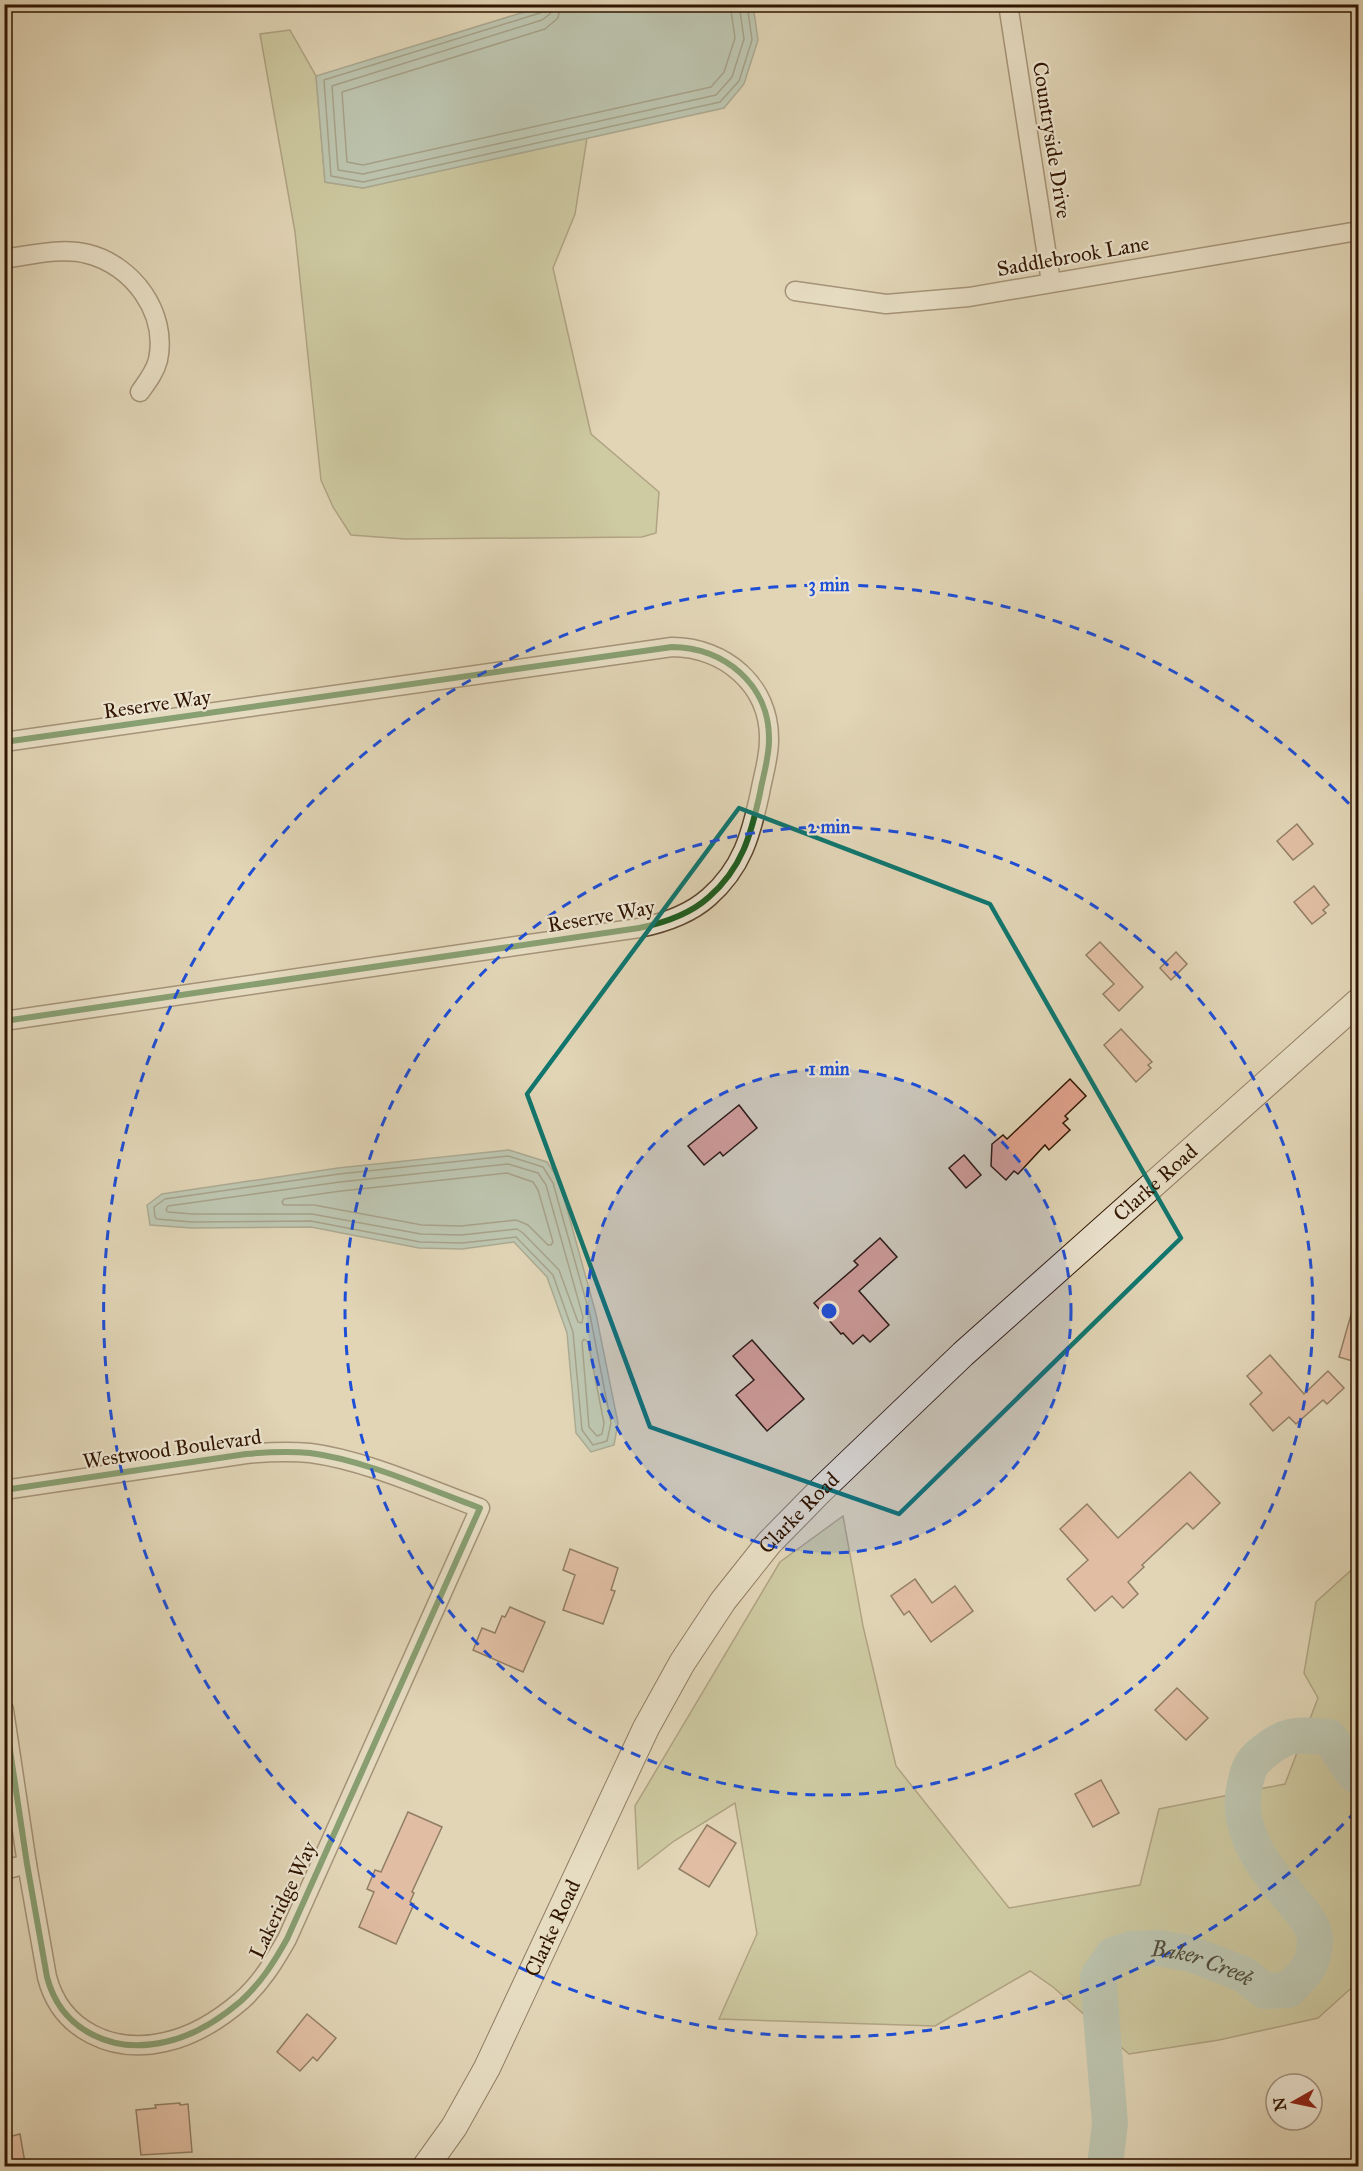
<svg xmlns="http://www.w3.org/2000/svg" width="1363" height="2171" viewBox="0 0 1363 2171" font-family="'IM FELL Great Primer',serif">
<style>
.green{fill:#b7bc8b;stroke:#746846;stroke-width:1.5}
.water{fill:#94b9af;stroke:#6c7769;stroke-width:1.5}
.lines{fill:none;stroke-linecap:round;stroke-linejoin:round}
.shore{stroke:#626758;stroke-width:1.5}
.river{stroke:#94b9af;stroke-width:36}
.building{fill:#e0a28d;stroke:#301501;stroke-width:1.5}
.street-casing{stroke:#5c452e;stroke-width:21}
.secondary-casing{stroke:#301501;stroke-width:28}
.street{stroke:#ece4d0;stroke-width:18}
.secondary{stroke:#ece4d0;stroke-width:26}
.cycleway-casing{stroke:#ece4d0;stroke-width:10}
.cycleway{stroke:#1b5e20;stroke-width:6}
.marked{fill:none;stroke:#0f766e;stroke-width:4.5;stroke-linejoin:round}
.ring{fill:none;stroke:#1d4ed8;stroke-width:3;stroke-dasharray:10 8}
.labels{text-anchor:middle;stroke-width:4.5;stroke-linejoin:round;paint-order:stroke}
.street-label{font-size:21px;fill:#301501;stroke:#ece4d0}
.water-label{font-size:22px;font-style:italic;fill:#534e3e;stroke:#ece4d0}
.centre{fill:#1d4ed8;stroke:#ece4d0;stroke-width:3}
.ring-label{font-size:18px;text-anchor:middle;font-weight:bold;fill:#1d4ed8;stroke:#ece4d0;stroke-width:4.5;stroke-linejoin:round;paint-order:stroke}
</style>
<rect width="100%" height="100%" fill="#e1d5b6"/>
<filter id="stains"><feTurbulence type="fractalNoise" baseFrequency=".00333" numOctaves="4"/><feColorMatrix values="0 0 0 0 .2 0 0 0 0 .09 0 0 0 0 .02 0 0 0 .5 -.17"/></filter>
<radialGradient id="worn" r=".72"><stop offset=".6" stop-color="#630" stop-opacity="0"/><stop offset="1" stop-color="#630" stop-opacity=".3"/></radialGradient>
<g class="green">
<path d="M 290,30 L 316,76 L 325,182 L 363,188 L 587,138 L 575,214 L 553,268 L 591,434 L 659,492 L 656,533 L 642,537 L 405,539 L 351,535 L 333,507 L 321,480 L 295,232 L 260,34 Z"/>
<path d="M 843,1516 L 863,1626 L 896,1766 L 1009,1908 L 1140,1885 L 1159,1809 L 1285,1784 L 1318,1698 L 1304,1673 L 1316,1602 L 1358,1564 L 1358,1982 L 1318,2018 L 1219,2040 L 1129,2054 L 1053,1987 L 1030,1971 L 935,2026 L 719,2019 L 757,1934 L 735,1803 L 674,1841 L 638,1869 L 635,1806 L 780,1562 Z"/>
</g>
<g class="water">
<path d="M 547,5 L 753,5 L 758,40 L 744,84 L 724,108 L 363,188 L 325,182 L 316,76 Z"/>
<path d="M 509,1150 L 547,1162 L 559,1180 L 596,1314 L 618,1423 L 614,1445 L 591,1452 L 576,1433 L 567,1333 L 547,1277 L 514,1242 L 462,1249 L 419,1248 L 311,1227 L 192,1228 L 150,1225 L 147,1205 L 162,1194 L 338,1168 Z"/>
</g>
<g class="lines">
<g class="shore">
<path d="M 545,4 L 544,10 L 540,13 L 324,80 L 331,176 L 363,182 L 720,102 L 739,81 L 752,40 L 747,4"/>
<path d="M 552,4 L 550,14 L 542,20 L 332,86 L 338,170 L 363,174 L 716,95 L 732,77 L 744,39 L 739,4"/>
<path d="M 561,4 L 558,18 L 545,29 L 342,92 L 347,162 L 363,165 L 711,87 L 724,72 L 735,38 L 730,4"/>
<path d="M 508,1156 L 543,1167 L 553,1183 L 590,1315 L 611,1423 L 607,1441 L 593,1445 L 582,1430 L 573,1332 L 553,1275 L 516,1237 L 462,1243 L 420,1242 L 311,1221 L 192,1222 L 157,1219 L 155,1217 L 154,1207 L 165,1199 L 339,1174 Z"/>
<path d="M 508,1164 L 538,1173 L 546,1185 L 583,1317 L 582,1323 L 578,1322 L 559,1270 L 523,1233 L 517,1229 L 461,1235 L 421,1234 L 312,1214 L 192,1214 L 168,1212 L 166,1210 L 168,1206 L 340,1182 Z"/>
<path d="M 507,1173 L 533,1182 L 538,1190 L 553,1242 L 551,1245 L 548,1245 L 528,1225 L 516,1220 L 461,1226 L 422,1225 L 314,1205 L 284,1205 L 282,1202 L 284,1199 L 341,1191 Z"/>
<path d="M 584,1339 L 588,1342 L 604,1423 L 602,1434 L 597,1436 L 589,1427 L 582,1342 Z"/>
</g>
<path class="river" id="s1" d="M 1105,2166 L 1110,2123 L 1098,1977 L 1113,1955 L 1132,1949 L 1159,1948 L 1191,1954 L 1243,1974 L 1265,1991 L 1288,1990 C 1304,1974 1315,1965 1315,1940 C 1315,1927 1304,1915 1296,1905 C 1268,1871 1233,1832 1245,1784 C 1248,1772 1249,1765 1259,1756 C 1285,1733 1295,1734 1329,1737 L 1353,1773 L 1358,1777"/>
</g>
<g class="building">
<path d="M 1297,824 L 1313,844 L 1293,860 L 1277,841 Z"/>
<path d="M 1314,886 L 1329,905 L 1323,910 L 1326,913 L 1312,924 L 1294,902 Z"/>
<path d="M 1100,942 L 1143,987 L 1119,1011 L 1103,994 L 1114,984 L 1086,955 Z"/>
<path d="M 1176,952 L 1187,964 L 1171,980 L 1160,968 Z"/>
<path d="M 1121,1029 L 1152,1062 L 1148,1065 L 1151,1068 L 1136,1082 L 1104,1045 Z"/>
<path d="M 1070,1079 L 1086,1096 L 1065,1116 L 1068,1119 L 1063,1123 L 1070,1130 L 1049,1150 L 1045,1145 L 1018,1174 L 1014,1171 L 1006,1180 L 991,1166 L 992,1144 L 1003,1135 L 1007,1139 Z"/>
<path d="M 739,1105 L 757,1128 L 723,1156 L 720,1152 L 704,1165 L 688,1146 Z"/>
<path d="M 964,1155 L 981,1175 L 966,1188 L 949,1168 Z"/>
<path d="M 880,1238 L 897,1257 L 859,1291 L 889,1325 L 870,1342 L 863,1335 L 853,1344 L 843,1333 L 841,1334 L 814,1303 L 858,1265 L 854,1261 Z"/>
<path d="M 1354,1304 L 1359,1305 L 1359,1363 L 1339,1357 Z"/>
<path d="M 752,1340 L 804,1399 L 767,1431 L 736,1395 L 754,1380 L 733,1356 Z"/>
<path d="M 1270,1355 L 1304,1394 L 1328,1371 L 1344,1388 L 1327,1404 L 1323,1400 L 1296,1424 L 1289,1417 L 1273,1431 L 1250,1404 L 1262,1393 L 1247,1376 Z"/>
<path d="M 1190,1472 L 1220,1503 L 1193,1529 L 1187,1523 L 1142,1565 L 1144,1567 L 1128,1582 L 1138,1594 L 1123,1608 L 1112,1596 L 1095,1611 L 1067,1579 L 1088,1560 L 1060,1529 L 1087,1504 L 1118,1538 Z"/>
<path d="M 570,1549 L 618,1568 L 611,1590 L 615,1591 L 603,1624 L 563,1610 L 575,1575 L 563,1570 Z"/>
<path d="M 915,1579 L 932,1603 L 955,1586 L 973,1611 L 931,1642 L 909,1611 L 904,1615 L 891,1596 Z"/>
<path d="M 510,1607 L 545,1622 L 523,1672 L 473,1650 L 482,1628 L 495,1633 L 502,1616 L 505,1617 Z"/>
<path d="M 1177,1688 L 1208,1718 L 1186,1740 L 1155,1710 Z"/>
<path d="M 1101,1780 L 1119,1813 L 1093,1827 L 1075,1794 Z"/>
<path d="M 408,1812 L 442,1827 L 412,1892 L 414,1893 L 410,1902 L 414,1904 L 396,1944 L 359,1927 L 374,1892 L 367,1889 L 375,1870 L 381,1872 Z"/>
<path d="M 707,1825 L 736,1843 L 709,1887 L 679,1869 Z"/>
<path d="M 307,2014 L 336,2038 L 317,2061 L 313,2057 L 300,2071 L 277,2052 Z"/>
<path d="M 180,2103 L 180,2105 L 188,2104 L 192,2152 L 141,2155 L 136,2110 L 156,2108 L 155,2105 Z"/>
<path d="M 20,2134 L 25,2163 L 4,2166 L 4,2138 Z"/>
</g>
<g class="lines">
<defs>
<g id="street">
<path d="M 1008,4 L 1051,282"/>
<path d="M 4,259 C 31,255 62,247 88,254 C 132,265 168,312 158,360 C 155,372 147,382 140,392"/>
<path d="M 795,291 L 886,304 L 969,297 L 1358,231"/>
<path d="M 4,742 L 672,647 C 724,647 770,685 769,740 C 769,758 763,776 760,793 C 751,835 742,868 709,897 C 689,915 664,923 639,928 L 4,1021"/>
<path d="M 4,1490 L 246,1454 C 267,1452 289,1451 310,1453 C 365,1460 428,1489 480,1508 L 287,1939 C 274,1962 261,1983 241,2001 C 220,2019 193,2036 165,2042 C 113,2054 61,2031 47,1977 L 27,1864 L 4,1710"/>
<path d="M 4,1870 L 27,1864"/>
</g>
<g id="secondary">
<path id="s2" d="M 426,2166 L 454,2127 L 487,2068 L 646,1728 L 682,1663 L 723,1601 L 769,1543 L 821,1490 L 963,1354 L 1358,1002"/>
</g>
</defs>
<use href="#street" class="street-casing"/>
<use href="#secondary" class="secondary-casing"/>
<use href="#street" class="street"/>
<use href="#secondary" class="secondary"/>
<defs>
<g id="cycleway">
<path d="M 4,742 L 672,647 C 724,647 770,685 769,740 C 769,758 763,776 760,793 C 751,835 742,868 709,897 C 689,915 664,923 639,928 L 4,1021"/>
<path d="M 4,1490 L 246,1454 C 267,1452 289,1451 310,1453 C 365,1460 428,1489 480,1508 L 287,1939 C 274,1962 261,1983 241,2001 C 220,2019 193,2036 165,2042 C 113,2054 61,2031 47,1977 L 27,1864 L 4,1710"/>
</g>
</defs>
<use href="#cycleway" class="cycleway-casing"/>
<use href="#cycleway" class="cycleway"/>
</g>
<path d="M0 0H1363V2171H0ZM 739,808 L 990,904 L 1181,1238 L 899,1514 L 650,1427 L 527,1094 Z" fill="#e1d5b6" fill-opacity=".55" fill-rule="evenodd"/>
<path class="marked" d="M 739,808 L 990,904 L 1181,1238 L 899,1514 L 650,1427 L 527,1094 Z"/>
<circle cx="829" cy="1311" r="242" fill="#1d4ed8" fill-opacity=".12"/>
<g class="ring">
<circle cx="829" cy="1311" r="242"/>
<circle cx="829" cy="1311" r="484"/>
<path d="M1356 1811A726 726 0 1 1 1356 811"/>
</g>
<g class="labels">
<g class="street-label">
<text transform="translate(1052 140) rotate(81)" y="7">Countryside Drive</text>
<text transform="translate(1073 256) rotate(-10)" y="7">Saddlebrook Lane</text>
<text transform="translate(157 704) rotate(-8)" y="7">Reserve Way</text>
<text transform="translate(601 916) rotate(-10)" y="7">Reserve Way</text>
<text dy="7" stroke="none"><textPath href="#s2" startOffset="1242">Clarke Road</textPath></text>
<text transform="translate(172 1449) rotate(-8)" y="7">Westwood Boulevard</text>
<text dy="7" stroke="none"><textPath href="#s2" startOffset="756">Clarke Road</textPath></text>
<text transform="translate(283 1900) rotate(-64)" y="7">Lakeridge Way</text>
<text dy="7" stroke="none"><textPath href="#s2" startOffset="270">Clarke Road</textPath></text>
</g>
<g class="water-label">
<text dy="8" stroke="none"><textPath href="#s1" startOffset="309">Baker Creek</textPath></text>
</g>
</g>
<circle cx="829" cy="1311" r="9" class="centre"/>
<g class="ring-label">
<text x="829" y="591">3 min</text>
<text x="829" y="833">2 min</text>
<text x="829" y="1075">1 min</text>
</g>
<rect width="1363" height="2171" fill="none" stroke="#e1d5b6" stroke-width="24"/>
<rect x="6" y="6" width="1351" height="2159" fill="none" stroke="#301501" stroke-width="3"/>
<rect x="12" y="12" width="1339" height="2147" fill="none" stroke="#301501" stroke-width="1.5"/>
<g transform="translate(1294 2102) rotate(261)"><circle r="28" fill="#ece4d0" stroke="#a1917d" stroke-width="1.5"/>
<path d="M0-4.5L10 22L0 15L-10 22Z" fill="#8f2418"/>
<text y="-9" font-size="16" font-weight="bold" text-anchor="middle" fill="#301501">N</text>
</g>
<rect width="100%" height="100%" filter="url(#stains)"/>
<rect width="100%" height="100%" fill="url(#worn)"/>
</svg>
